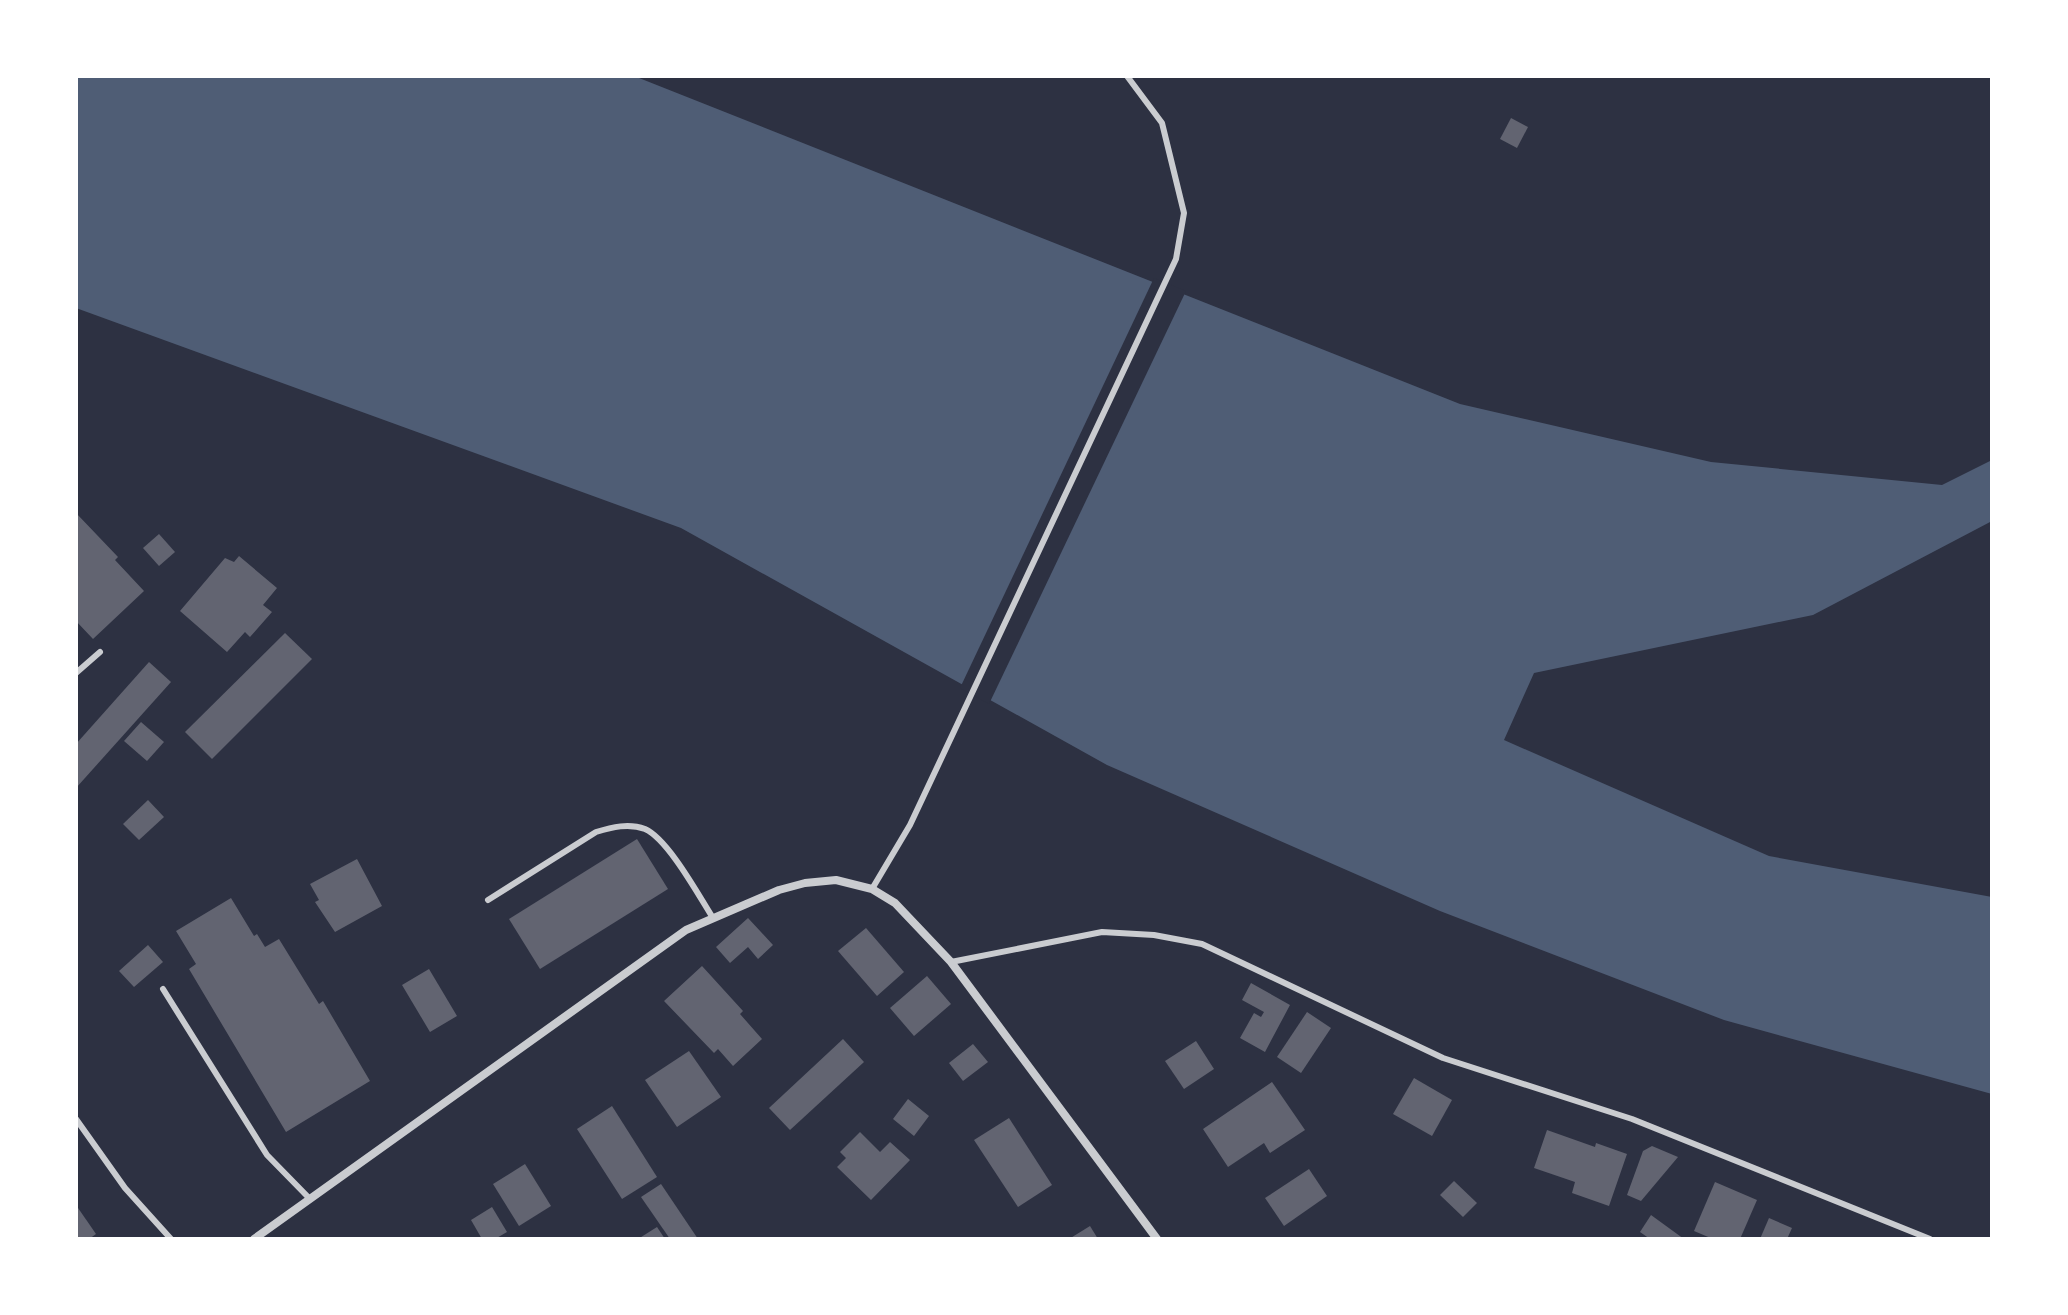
<svg xmlns="http://www.w3.org/2000/svg" width="2068" height="1315" viewBox="0 0 2068 1315" font-family="'Work Sans',sans-serif">
<style>
.water{fill:#4f5d75}
.pier{fill:#2d3142}
.building{fill:#626471}
.lines{fill:none;stroke-linecap:round;stroke-linejoin:round}
.service{stroke:#caccd0;stroke-width:6}
.minor{stroke:#caccd0;stroke-width:8}
</style>
<rect width="100%" height="100%" fill="#2d3142"/>
<path class="water" d="M 76,76 L 634,76 L 1460,404 L 1711,462 L 1942,485 L 1992,460 L 1992,521 L 1813,615 L 1534,673 L 1504,740 L 1769,856 L 1992,897 L 1992,1094 L 1724,1020 L 1440,911 L 1107,765 L 681,528 L 76,308 Z"/>
<path class="pier" d="M 1154,278 L 1186,291 L 989,704 L 960,688 Z"/>
<g class="building">
<path d="M 1511,118 L 1528,127 L 1517,148 L 1500,139 Z"/>
<path d="M 76,513 L 118,557 L 115,560 L 144,591 L 93,639 L 76,621 Z"/>
<path d="M 159,534 L 175,552 L 159,566 L 143,548 Z"/>
<path d="M 239,556 L 277,588 L 263,605 L 272,612 L 250,637 L 245,632 L 227,652 L 180,611 L 225,558 L 234,562 Z"/>
<path d="M 285,633 L 312,659 L 212,759 L 185,732 Z"/>
<path d="M 149,662 L 171,682 L 76,788 L 76,744 Z"/>
<path d="M 141,722 L 164,742 L 147,761 L 124,741 Z"/>
<path d="M 148,800 L 164,817 L 139,840 L 123,824 Z"/>
<path d="M 637,839 L 668,889 L 540,969 L 509,919 Z"/>
<path d="M 357,859 L 382,906 L 335,932 L 315,902 L 319,900 L 310,884 Z"/>
<path d="M 231,898 L 254,936 L 257,934 L 265,947 L 279,939 L 319,1004 L 323,1001 L 370,1081 L 286,1132 L 189,969 L 196,964 L 176,931 Z"/>
<path d="M 748,918 L 773,945 L 758,959 L 748,947 L 730,963 L 716,947 Z"/>
<path d="M 866,928 L 904,972 L 877,996 L 838,951 Z"/>
<path d="M 148,945 L 163,962 L 134,987 L 119,971 Z"/>
<path d="M 702,966 L 743,1011 L 740,1014 L 762,1039 L 733,1066 L 718,1049 L 714,1053 L 664,1001 Z"/>
<path d="M 429,969 L 457,1016 L 430,1032 L 402,985 Z"/>
<path d="M 927,976 L 951,1004 L 914,1036 L 890,1008 Z"/>
<path d="M 1251,983 L 1290,1005 L 1265,1052 L 1240,1038 L 1254,1013 L 1261,1017 L 1264,1012 L 1242,1000 Z"/>
<path d="M 1307,1012 L 1331,1028 L 1301,1073 L 1277,1057 Z"/>
<path d="M 843,1039 L 864,1062 L 790,1130 L 769,1108 Z"/>
<path d="M 1196,1041 L 1214,1069 L 1184,1089 L 1165,1061 Z"/>
<path d="M 973,1044 L 988,1062 L 963,1081 L 949,1063 Z"/>
<path d="M 689,1051 L 721,1097 L 677,1127 L 645,1080 Z"/>
<path d="M 1414,1078 L 1452,1100 L 1432,1136 L 1393,1114 Z"/>
<path d="M 1272,1082 L 1305,1130 L 1270,1153 L 1264,1143 L 1228,1167 L 1203,1129 Z"/>
<path d="M 908,1099 L 929,1116 L 914,1136 L 893,1119 Z"/>
<path d="M 612,1106 L 657,1177 L 622,1199 L 577,1129 Z"/>
<path d="M 1009,1118 L 1052,1185 L 1018,1207 L 974,1140 Z"/>
<path d="M 1547,1130 L 1595,1147 L 1596,1143 L 1627,1154 L 1609,1206 L 1572,1193 L 1575,1182 L 1534,1168 Z"/>
<path d="M 860,1132 L 880,1152 L 890,1142 L 910,1160 L 871,1200 L 837,1167 L 846,1158 L 840,1152 Z"/>
<path d="M 1652,1146 L 1678,1157 L 1641,1201 L 1627,1195 L 1643,1151 Z"/>
<path d="M 525,1164 L 551,1206 L 519,1226 L 493,1184 Z"/>
<path d="M 1309,1169 L 1327,1196 L 1284,1226 L 1265,1198 Z"/>
<path d="M 1454,1181 L 1477,1203 L 1463,1217 L 1440,1195 Z"/>
<path d="M 1715,1182 L 1757,1200 L 1740,1239 L 1713,1239 L 1694,1231 Z"/>
<path d="M 661,1184 L 698,1239 L 670,1239 L 641,1197 Z"/>
<path d="M 76,1205 L 96,1234 L 89,1239 L 76,1239 Z"/>
<path d="M 492,1207 L 507,1232 L 495,1239 L 482,1239 L 471,1220 Z"/>
<path d="M 1651,1215 L 1684,1239 L 1650,1239 L 1640,1232 Z"/>
<path d="M 1769,1218 L 1792,1228 L 1787,1239 L 1760,1239 Z"/>
<path d="M 1090,1226 L 1098,1239 L 1069,1239 Z"/>
<path d="M 657,1227 L 665,1239 L 638,1239 Z"/>
</g>
<g class="lines">
<g class="service">
<path d="M 76,673 L 100,652"/>
<path d="M 872,889 L 910,825 L 1176,259 L 1184,213 L 1162,123 L 1127,76"/>
<path d="M 488,900 L 596,832 C 612,827 629,823 645,829 C 668,839 699,896 713,918"/>
<path d="M 951,962 L 1102,932 L 1154,935 L 1202,944 L 1443,1058 L 1632,1119 L 1930,1239"/>
<path d="M 163,989 L 267,1155 L 310,1199"/>
<path d="M 76,1119 L 125,1188 L 171,1239"/>
</g>
<path class="minor" d="M 254,1239 L 686,930 L 779,890 L 805,883 L 836,880 L 872,889 L 895,903 L 951,962 L 1157,1239"/>
</g>
<rect width="2068" height="1315" fill="none" stroke="#ffffff" stroke-width="156"/>
</svg>
